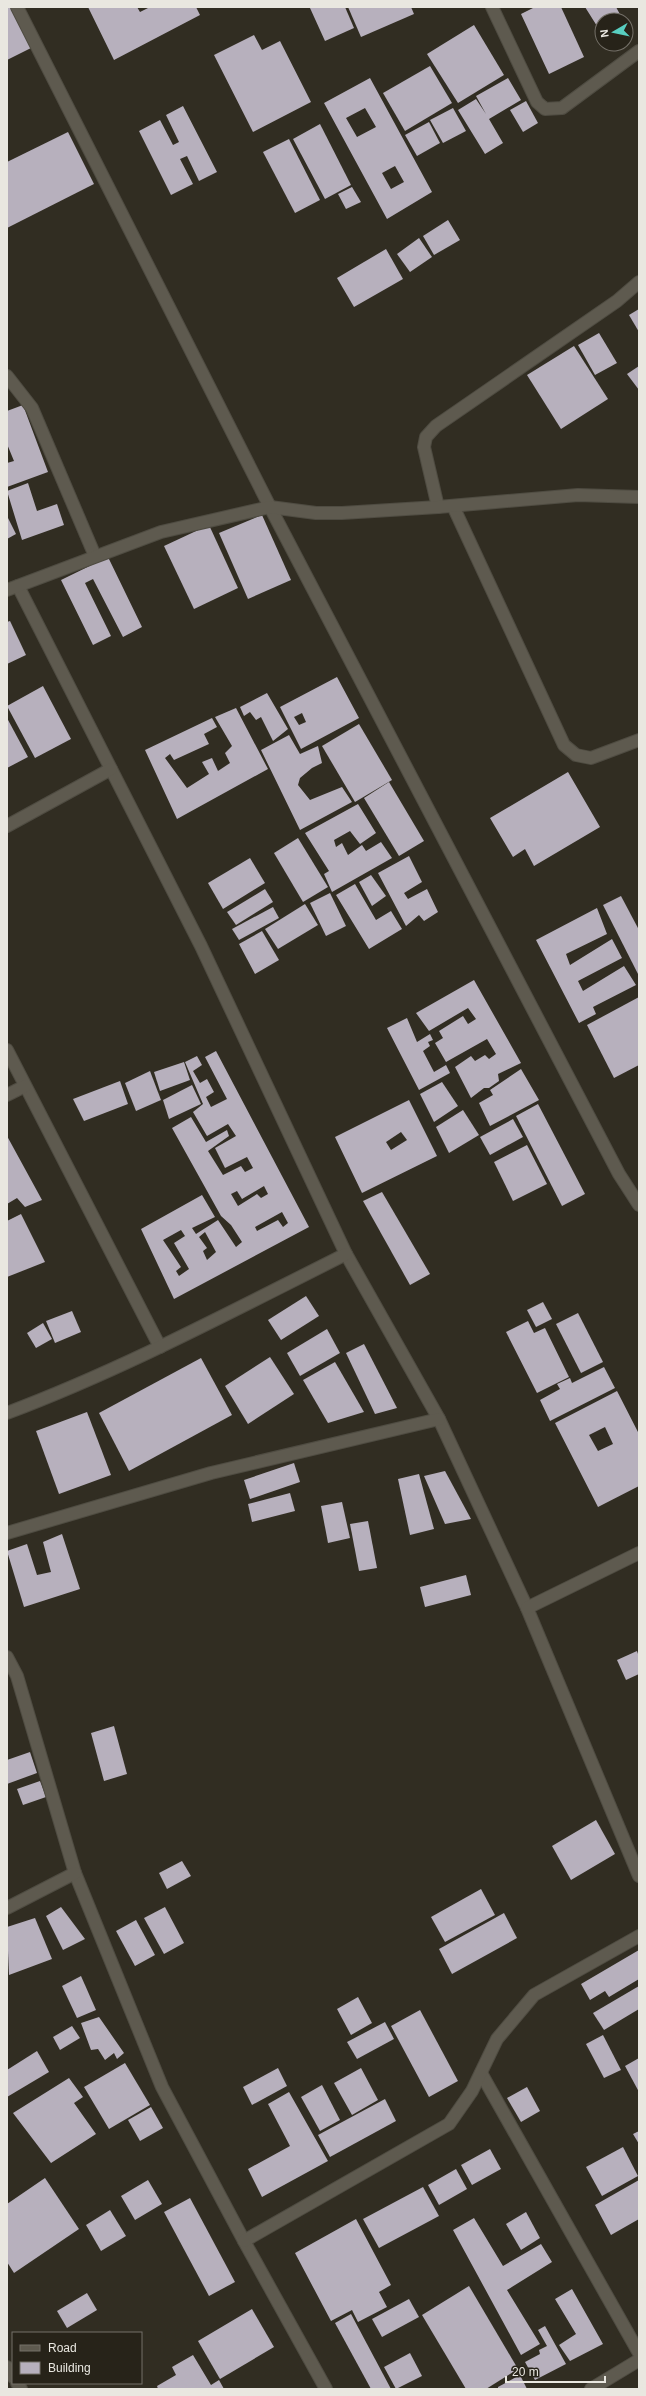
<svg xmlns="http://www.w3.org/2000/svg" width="646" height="2396" viewBox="0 0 646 2396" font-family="Arial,sans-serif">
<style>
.building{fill:#b7b0bd;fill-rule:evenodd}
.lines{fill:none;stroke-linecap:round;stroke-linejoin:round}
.minor-casing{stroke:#4f4c42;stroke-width:14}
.minor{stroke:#5e5a4f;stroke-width:12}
</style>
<rect width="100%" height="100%" fill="#312d22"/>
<g class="building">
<path d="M 7,7 L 11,7 L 31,48 L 7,60 Z"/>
<path d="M 88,7 L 137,7 L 140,12 L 150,7 L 196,7 L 200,15 L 114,60 Z"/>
<path d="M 345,7 L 354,28 L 325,41 L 310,8 Z"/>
<path d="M 348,7 L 411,7 L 414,14 L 361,37 Z"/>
<path d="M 535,7 L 561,7 L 584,57 L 549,74 L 521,14 Z"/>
<path d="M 585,7 L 616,7 L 623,20 L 602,20 L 602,34 Z"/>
<path d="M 474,25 L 504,75 L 458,103 L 427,54 Z"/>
<path d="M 254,35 L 262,50 L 280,41 L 311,102 L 253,132 L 214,55 Z"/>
<path d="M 430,66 L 452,103 L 405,131 L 383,93 Z"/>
<path d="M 370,78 L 432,192 L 387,219 L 324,103 ZM 365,108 L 376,127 L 357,137 L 346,118 ZM 395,166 L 404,182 L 391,189 L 382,173 Z"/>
<path d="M 508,78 L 521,100 L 489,119 L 503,143 L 485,154 L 458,110 L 476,99 L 486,114 L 476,96 Z"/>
<path d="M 526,101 L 538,123 L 523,132 L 510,110 Z"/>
<path d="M 183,106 L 217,172 L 199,181 L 187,156 L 180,159 L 193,184 L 171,195 L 139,131 L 160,120 L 173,145 L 179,142 L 166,115 Z"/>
<path d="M 453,108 L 466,131 L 443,143 L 430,120 Z"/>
<path d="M 429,122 L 440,143 L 417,156 L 405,135 Z"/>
<path d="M 320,124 L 351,185 L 325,199 L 293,139 Z"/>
<path d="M 68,132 L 94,184 L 7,228 L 7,162 Z"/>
<path d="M 289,139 L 320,200 L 295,213 L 263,152 Z"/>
<path d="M 352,187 L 361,202 L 346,209 L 338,194 Z"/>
<path d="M 448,220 L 460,240 L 434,255 L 423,236 Z"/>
<path d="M 419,238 L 432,257 L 410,272 L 397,254 Z"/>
<path d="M 386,249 L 403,279 L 354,307 L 337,278 Z"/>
<path d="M 639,309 L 639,332 L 629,315 Z"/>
<path d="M 599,333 L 617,363 L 595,375 L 578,345 Z"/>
<path d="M 574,346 L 608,399 L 561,429 L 527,375 Z"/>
<path d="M 639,366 L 639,390 L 627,374 Z"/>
<path d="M 23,405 L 48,472 L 7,487 L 7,463 L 14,461 L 7,444 L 7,411 Z"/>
<path d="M 28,483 L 37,511 L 57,504 L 64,525 L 22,540 L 7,491 Z"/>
<path d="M 262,515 L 291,580 L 248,599 L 219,533 Z"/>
<path d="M 7,516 L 16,534 L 7,539 Z"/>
<path d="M 209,525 L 238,588 L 194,609 L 164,546 Z"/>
<path d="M 108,557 L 142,627 L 123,637 L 93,579 L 85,583 L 111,636 L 93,645 L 61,580 Z"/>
<path d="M 10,621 L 26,655 L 7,664 L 7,622 Z"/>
<path d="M 337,677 L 359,718 L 301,749 L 280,707 ZM 302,713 L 306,722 L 299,725 L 294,717 Z"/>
<path d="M 43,686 L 71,739 L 35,758 L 7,706 Z"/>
<path d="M 267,693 L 288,729 L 273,741 L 261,717 L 256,720 L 250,712 L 244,716 L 240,707 Z"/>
<path d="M 236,708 L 268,769 L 177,819 L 145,750 L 212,718 L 217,727 L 204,734 L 209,744 L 174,760 L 170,754 L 165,758 L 187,788 L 209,774 L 202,762 L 212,758 L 218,771 L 230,763 L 225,753 L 232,746 L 215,717 Z"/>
<path d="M 7,718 L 28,757 L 7,768 Z"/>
<path d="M 359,724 L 392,780 L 355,802 L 322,746 Z"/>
<path d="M 289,735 L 300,754 L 318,746 L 322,763 L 312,768 L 300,778 L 298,785 L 310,800 L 342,787 L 352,802 L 300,830 L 261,750 Z"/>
<path d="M 568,772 L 600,827 L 534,866 L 525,849 L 513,857 L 490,818 Z"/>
<path d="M 389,782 L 424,841 L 399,856 L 364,798 Z"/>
<path d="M 358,804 L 376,833 L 360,844 L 350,831 L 334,840 L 336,847 L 342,843 L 348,855 L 362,845 L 366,851 L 381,842 L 392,858 L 332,892 L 324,874 L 329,871 L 305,833 Z"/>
<path d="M 298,838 L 328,887 L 303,902 L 274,853 Z"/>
<path d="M 409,856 L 422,882 L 404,893 L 408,899 L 427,889 L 438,912 L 424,921 L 419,915 L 406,926 L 378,873 Z"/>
<path d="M 250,858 L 265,883 L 223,909 L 208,883 Z"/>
<path d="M 371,875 L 386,896 L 372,906 L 359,882 Z"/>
<path d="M 355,884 L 376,920 L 391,911 L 402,929 L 369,949 L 336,895 Z"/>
<path d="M 265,889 L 273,902 L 236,925 L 227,912 Z"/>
<path d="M 330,893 L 346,926 L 326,936 L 310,903 Z"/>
<path d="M 621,896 L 639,930 L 639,976 L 603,905 Z"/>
<path d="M 305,904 L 318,925 L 278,949 L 265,929 Z"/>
<path d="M 273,907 L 279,918 L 239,940 L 232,929 Z"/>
<path d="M 597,908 L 607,934 L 566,954 L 570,965 L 612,939 L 622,958 L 578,981 L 583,991 L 624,966 L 636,985 L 593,1007 L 596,1014 L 579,1023 L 536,940 Z"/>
<path d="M 262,931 L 279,960 L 255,974 L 239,944 Z"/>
<path d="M 474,980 L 521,1063 L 498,1074 L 499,1081 L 489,1088 L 484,1088 L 471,1098 L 455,1067 L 471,1056 L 475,1061 L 485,1055 L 489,1059 L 496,1054 L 487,1039 L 446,1062 L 435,1043 L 443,1038 L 439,1031 L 463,1016 L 468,1024 L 476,1019 L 468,1008 L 429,1031 L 416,1013 Z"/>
<path d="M 639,997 L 639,1065 L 614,1078 L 587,1025 Z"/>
<path d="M 407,1018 L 417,1042 L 430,1034 L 433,1040 L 428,1042 L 430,1046 L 423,1051 L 434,1072 L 446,1065 L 450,1073 L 419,1090 L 387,1028 Z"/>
<path d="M 216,1051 L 309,1227 L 174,1299 L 141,1229 L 202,1195 L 215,1217 L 192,1228 L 196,1234 L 218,1220 L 236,1247 L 242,1242 L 231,1225 L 221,1216 L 172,1128 L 191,1117 L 206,1142 L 227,1130 L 229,1136 L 208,1151 L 223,1175 L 241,1166 L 245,1172 L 253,1168 L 247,1157 L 225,1168 L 215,1148 L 236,1136 L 228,1124 L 207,1136 L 193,1112 L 203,1104 L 185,1062 L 197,1056 L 202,1065 L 193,1071 L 200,1083 L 207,1079 L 214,1092 L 206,1097 L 211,1107 L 227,1099 L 205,1057 ZM 264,1186 L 268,1194 L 261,1198 L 257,1194 L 238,1206 L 231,1194 L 237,1191 L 242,1199 ZM 282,1212 L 288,1223 L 283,1227 L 278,1220 L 257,1231 L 255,1227 ZM 181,1230 L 185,1236 L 174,1243 L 189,1269 L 179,1276 L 176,1271 L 181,1267 L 163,1240 ZM 205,1232 L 216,1252 L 207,1260 L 203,1251 L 207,1248 L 199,1237 Z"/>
<path d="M 184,1062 L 190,1080 L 160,1091 L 154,1072 Z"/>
<path d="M 521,1069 L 539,1100 L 490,1126 L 479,1103 L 493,1095 L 490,1090 Z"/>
<path d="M 150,1071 L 161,1100 L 136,1111 L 125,1083 Z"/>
<path d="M 120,1081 L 128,1104 L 84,1121 L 73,1099 Z"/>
<path d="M 442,1082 L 458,1106 L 434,1122 L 420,1094 Z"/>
<path d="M 192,1085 L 201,1104 L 169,1119 L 163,1100 Z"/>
<path d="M 409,1100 L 437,1156 L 362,1193 L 335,1137 ZM 401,1132 L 407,1140 L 391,1150 L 386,1142 Z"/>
<path d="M 538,1104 L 585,1194 L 562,1206 L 516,1116 Z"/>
<path d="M 463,1110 L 479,1135 L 449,1153 L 436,1127 Z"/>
<path d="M 513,1119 L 523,1137 L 490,1155 L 480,1137 Z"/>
<path d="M 7,1136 L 42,1200 L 25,1207 L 17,1198 L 7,1204 Z"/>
<path d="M 527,1145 L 547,1184 L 513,1201 L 494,1162 Z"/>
<path d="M 382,1192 L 430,1274 L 410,1285 L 363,1201 Z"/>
<path d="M 21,1214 L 45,1262 L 7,1277 L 7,1221 Z"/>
<path d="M 306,1296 L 319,1316 L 281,1340 L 268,1320 Z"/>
<path d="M 543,1302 L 552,1319 L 536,1327 L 527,1310 Z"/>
<path d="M 72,1311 L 81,1332 L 55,1343 L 46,1321 Z"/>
<path d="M 578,1313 L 603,1362 L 581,1373 L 556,1324 Z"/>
<path d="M 528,1321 L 534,1333 L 545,1328 L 569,1377 L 537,1393 L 506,1332 Z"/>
<path d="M 43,1323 L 52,1339 L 36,1348 L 27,1333 Z"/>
<path d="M 327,1329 L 340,1353 L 300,1376 L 287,1353 Z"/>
<path d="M 364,1344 L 397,1408 L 375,1414 L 346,1353 Z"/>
<path d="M 270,1357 L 294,1394 L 248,1424 L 225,1386 Z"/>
<path d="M 201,1358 L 232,1415 L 129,1471 L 99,1413 Z"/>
<path d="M 335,1362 L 364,1412 L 328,1423 L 303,1380 Z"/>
<path d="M 604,1367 L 615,1388 L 550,1421 L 540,1400 L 560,1389 L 557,1384 L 570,1378 L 572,1383 Z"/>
<path d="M 617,1391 L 639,1434 L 639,1486 L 598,1507 L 555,1423 ZM 605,1427 L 613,1444 L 598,1451 L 589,1435 Z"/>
<path d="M 87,1412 L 111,1475 L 59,1494 L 36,1431 Z"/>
<path d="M 294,1463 L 300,1482 L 250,1499 L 244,1480 Z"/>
<path d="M 445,1471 L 471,1519 L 445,1524 L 424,1476 Z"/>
<path d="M 419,1474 L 434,1529 L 410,1535 L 398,1479 Z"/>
<path d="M 290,1493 L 295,1511 L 252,1522 L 248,1504 Z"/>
<path d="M 342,1502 L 350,1538 L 328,1543 L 321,1506 Z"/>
<path d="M 368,1521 L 377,1568 L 359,1571 L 350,1524 Z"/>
<path d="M 62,1534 L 80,1589 L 24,1607 L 7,1551 L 27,1544 L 37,1575 L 51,1572 L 43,1542 Z"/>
<path d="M 466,1575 L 471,1595 L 425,1607 L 420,1587 Z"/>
<path d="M 637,1651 L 639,1657 L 639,1674 L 626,1680 L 617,1660 Z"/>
<path d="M 114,1726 L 127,1774 L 104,1781 L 91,1733 Z"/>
<path d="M 30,1752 L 37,1773 L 7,1784 L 7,1760 Z"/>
<path d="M 40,1781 L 46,1797 L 23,1805 L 17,1789 Z"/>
<path d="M 596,1820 L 615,1854 L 571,1880 L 552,1846 Z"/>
<path d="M 182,1861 L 191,1876 L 167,1889 L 159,1873 Z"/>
<path d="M 481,1889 L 495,1915 L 445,1942 L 431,1917 Z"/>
<path d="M 61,1907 L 85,1939 L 63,1950 L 46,1916 Z"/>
<path d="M 165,1907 L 184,1943 L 164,1954 L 144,1918 Z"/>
<path d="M 504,1913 L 517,1938 L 452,1974 L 439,1949 Z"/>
<path d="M 35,1918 L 52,1959 L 9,1975 L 7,1927 Z"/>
<path d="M 136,1920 L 155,1955 L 135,1966 L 116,1931 Z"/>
<path d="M 639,1950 L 639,1979 L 609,1997 L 605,1991 L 590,2000 L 581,1984 Z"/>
<path d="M 81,1976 L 96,2010 L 77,2018 L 62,1986 Z"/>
<path d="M 639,1986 L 639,2009 L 604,2030 L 593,2013 Z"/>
<path d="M 358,1997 L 372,2023 L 351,2035 L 337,2009 Z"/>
<path d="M 420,2010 L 458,2081 L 429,2097 L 391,2026 Z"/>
<path d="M 99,2017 L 124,2053 L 117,2059 L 114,2053 L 105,2060 L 98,2049 L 91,2050 L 81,2023 Z"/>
<path d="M 385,2022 L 394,2039 L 357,2059 L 347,2042 Z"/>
<path d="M 72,2026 L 80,2038 L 60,2050 L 53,2037 Z"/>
<path d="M 603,2035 L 621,2070 L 604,2078 L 586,2044 Z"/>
<path d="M 37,2051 L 49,2072 L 7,2097 L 7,2070 Z"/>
<path d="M 639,2058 L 639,2092 L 625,2066 Z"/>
<path d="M 125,2063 L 150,2105 L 109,2129 L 84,2087 Z"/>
<path d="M 278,2068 L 287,2086 L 252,2105 L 243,2087 Z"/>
<path d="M 361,2068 L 378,2100 L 352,2115 L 334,2083 Z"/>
<path d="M 69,2078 L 83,2097 L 74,2103 L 96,2134 L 51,2163 L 13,2113 Z"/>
<path d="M 322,2085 L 340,2120 L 320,2131 L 301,2097 Z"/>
<path d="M 527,2087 L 540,2111 L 521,2122 L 507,2098 Z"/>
<path d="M 289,2092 L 328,2161 L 262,2197 L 248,2169 L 290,2146 L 268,2104 Z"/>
<path d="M 385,2099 L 396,2121 L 330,2157 L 318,2135 Z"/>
<path d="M 151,2107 L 163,2128 L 140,2141 L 128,2120 Z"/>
<path d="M 639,2131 L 639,2144 L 633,2134 Z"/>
<path d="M 623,2147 L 638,2176 L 602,2196 L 586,2167 Z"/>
<path d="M 490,2149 L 501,2169 L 472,2185 L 461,2165 Z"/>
<path d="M 456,2169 L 467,2189 L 439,2205 L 428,2185 Z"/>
<path d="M 45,2178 L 79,2229 L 14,2273 L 7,2262 L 7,2204 Z"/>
<path d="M 148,2180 L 162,2204 L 135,2220 L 121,2196 Z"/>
<path d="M 639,2180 L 639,2219 L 611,2235 L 595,2205 Z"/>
<path d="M 423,2187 L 439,2216 L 379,2248 L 363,2219 Z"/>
<path d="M 190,2198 L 235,2282 L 209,2296 L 164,2212 Z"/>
<path d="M 110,2210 L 126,2236 L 101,2251 L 86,2225 Z"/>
<path d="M 526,2212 L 540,2238 L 521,2250 L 506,2224 Z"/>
<path d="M 474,2218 L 503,2266 L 541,2244 L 552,2262 L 507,2290 L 540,2344 L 521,2355 L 453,2230 Z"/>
<path d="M 356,2219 L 391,2285 L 379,2292 L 387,2307 L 358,2322 L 352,2310 L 331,2321 L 295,2253 Z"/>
<path d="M 469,2286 L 518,2369 L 486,2389 L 466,2389 L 422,2315 Z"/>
<path d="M 572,2289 L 603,2344 L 570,2361 L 559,2345 L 576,2334 L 555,2299 Z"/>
<path d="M 87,2293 L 97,2310 L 67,2328 L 57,2311 Z"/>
<path d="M 409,2299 L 419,2317 L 382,2337 L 372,2319 Z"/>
<path d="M 252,2309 L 274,2347 L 220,2379 L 198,2341 Z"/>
<path d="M 351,2314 L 391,2389 L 371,2389 L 335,2323 Z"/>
<path d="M 545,2326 L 566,2364 L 535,2380 L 525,2362 L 540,2354 L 539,2350 L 547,2346 L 538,2330 Z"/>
<path d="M 410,2353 L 422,2376 L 396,2389 L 384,2367 Z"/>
<path d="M 193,2355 L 211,2385 L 219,2380 L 224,2389 L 158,2389 L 157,2386 L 176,2375 L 172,2367 Z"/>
<path d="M 520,2375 L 527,2389 L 498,2389 L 498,2387 Z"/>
</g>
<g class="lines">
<defs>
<g id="minor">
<path d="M 17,7 L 270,507 L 619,1174 L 639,1205"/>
<path d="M 492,7 L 537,102 L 545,109 L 562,108 L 639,51"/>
<path d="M 7,376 L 32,408 L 95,556"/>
<path d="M 453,506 L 564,745 L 576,755 L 591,758 L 639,740"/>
<path d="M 438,507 L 424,447 L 426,437 L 436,426 L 617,301 L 639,282"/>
<path d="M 18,586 L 201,946 L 346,1254 L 439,1419 L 527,1608 L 639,1876"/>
<path d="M 7,590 L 161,532 L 270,507 L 316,513 L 342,513 L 438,507 L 578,495 L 639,497"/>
<path d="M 7,826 L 111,769"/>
<path d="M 7,1050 L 160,1347"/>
<path d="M 7,1095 L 25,1086"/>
<path d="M 7,1413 C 124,1369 234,1310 346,1254"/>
<path d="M 7,1533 L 211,1473 L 439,1419"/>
<path d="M 527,1608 L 639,1553"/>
<path d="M 7,1657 L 17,1676 L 75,1873 L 162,2087 L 244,2241 L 326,2389"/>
<path d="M 7,1908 L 75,1873"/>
<path d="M 481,2073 L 639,2353"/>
<path d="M 244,2241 L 449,2124 L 472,2091 L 497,2039 L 534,1995 L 639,1936"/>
<path d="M 7,2367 L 13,2377"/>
<path d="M 17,2383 L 21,2389"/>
<path d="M 591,2389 L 639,2360"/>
</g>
</defs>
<use href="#minor" class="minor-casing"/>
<use href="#minor" class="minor"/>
</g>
<rect width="646" height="2396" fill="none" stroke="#e9e7e0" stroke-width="16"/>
<rect x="12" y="2332" width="130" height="52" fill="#272319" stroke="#757169"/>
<rect x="20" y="2345" width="20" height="6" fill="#5e5a4f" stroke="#757169"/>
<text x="48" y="2352" font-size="12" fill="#e9e7e0">Road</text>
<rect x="20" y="2362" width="20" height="12" fill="#b7b0bd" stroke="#757169"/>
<text x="48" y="2372" font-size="12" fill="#e9e7e0">Building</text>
<g transform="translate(614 32) rotate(261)"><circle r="19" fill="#272319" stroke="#757169"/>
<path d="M0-3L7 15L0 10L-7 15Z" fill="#58cec0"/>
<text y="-6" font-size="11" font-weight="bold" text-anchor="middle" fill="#e9e7e0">N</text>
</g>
<path d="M506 2376v6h99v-6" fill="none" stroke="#e9e7e0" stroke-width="2"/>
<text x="512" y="2376" font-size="12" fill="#e9e7e0" stroke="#272319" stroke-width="3" paint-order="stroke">20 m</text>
</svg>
